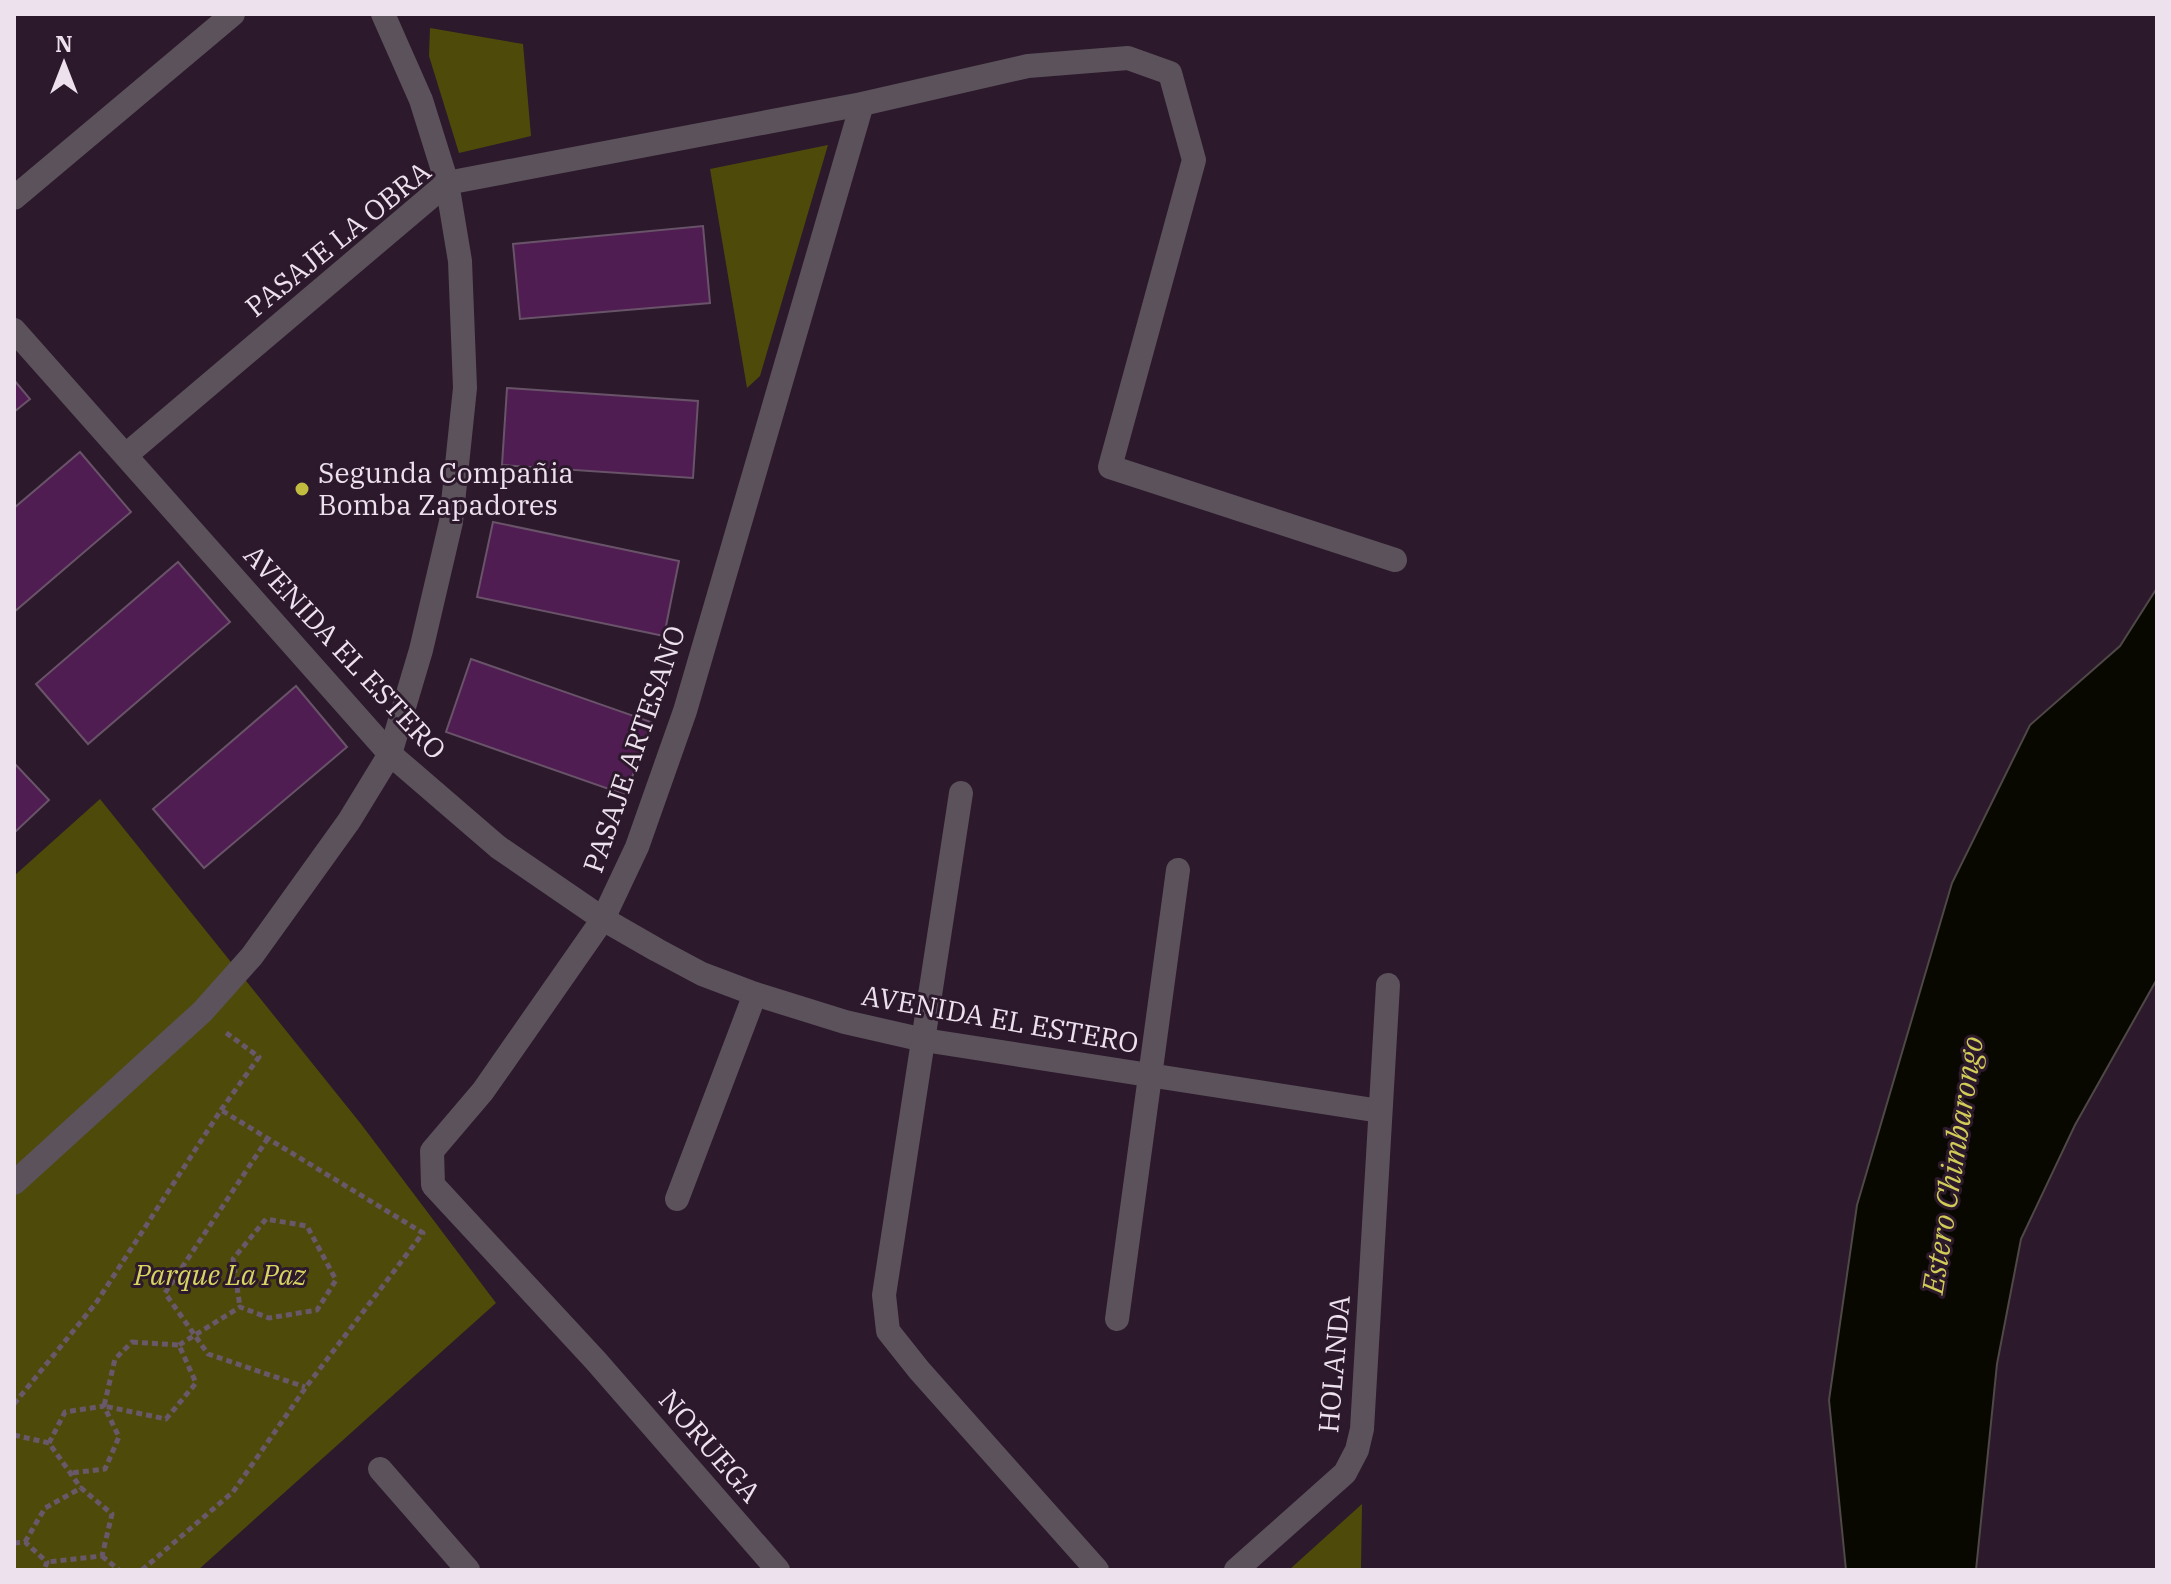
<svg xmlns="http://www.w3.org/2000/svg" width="2171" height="1584" viewBox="0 0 2171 1584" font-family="'IBM Plex Serif',serif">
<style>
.green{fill:#4e4b0a}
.water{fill:#090800;stroke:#4e4947;stroke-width:2}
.building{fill:#501d52;stroke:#685368;stroke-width:2}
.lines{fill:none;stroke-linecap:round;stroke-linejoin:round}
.path{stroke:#695869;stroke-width:5;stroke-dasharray:6 4;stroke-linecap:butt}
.minor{stroke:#5c525b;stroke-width:24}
.poi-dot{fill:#c2bd3f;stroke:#2c192c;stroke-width:3}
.labels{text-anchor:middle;stroke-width:6;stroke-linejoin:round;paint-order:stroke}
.street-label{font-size:28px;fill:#eee1ee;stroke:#2c192c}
.poi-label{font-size:28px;fill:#eee1ee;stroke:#2c192c;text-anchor:start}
.park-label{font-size:28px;font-style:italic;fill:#dad561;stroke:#2c192c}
.water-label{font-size:30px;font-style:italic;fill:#d1cc58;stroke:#2c192c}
</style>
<rect width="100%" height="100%" fill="#2c192c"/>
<g class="green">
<path d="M 430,28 L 523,44 L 531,136 L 459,153 L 429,56 Z"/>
<path d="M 828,145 L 760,376 L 747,388 L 710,169 Z"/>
<path d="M 100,799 L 361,1124 L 496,1303 L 198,1570 L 14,1570 L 14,876 Z"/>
<path d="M 1362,1504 L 1361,1570 L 1289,1570 Z"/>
</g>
<path class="water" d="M 2157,588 L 2157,979 L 2075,1125 L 2021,1239 L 1997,1364 L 1976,1570 L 1846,1570 L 1829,1400 L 1857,1205 L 1952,883 L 2030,725 L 2120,646 Z"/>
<g class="building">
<path d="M 703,226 L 710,303 L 520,319 L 513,244 Z"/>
<path d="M 14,380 L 30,399 L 14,412 Z"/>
<path d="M 507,388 L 698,401 L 693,478 L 502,465 Z"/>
<path d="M 80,452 L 131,512 L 14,612 L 14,508 Z"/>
<path d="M 493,522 L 679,561 L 664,636 L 477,597 Z"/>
<path d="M 178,562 L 230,622 L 88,744 L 36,684 Z"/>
<path d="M 471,659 L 651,722 L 626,795 L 446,732 Z"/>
<path d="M 296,686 L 347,747 L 204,868 L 153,809 Z"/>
<path d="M 14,763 L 49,800 L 14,833 Z"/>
</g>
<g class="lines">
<g class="path">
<path d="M 268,1138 L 165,1293 L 208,1354 L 305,1387"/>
<path d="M 132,1342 L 179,1345 L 196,1383 L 166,1419 L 104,1406 L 115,1359 Z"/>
<path d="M 179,1345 L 240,1307 L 269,1318 L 317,1310 L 336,1280 L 307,1226 L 266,1219 L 233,1259 L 240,1307"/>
<path d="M 14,1404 L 96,1303 L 221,1110 L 259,1057 L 225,1032"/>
<path d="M 14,1435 L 49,1443 L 81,1488"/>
<path d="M 49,1443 L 65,1412 L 104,1406 L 119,1437 L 105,1469 L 71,1473"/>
<path d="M 25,1542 L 45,1508 L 81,1488 L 112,1514 L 102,1556 L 47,1562"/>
<path d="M 14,1543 L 25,1542 L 47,1562 L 44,1570"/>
<path d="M 102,1556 L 119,1570"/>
<path d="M 142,1570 L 233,1492 L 306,1387 L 423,1233 L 221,1110"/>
</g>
<g class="minor">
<path d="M 14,198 L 233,14"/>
<path d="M 14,330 L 390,754 L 498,847 L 603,919 L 657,950 L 702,974 L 755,994 L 845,1022 L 924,1040 L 1380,1111"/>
<path d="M 126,455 L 447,183 L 862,104 L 1028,66 L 1128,58 L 1170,73 L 1194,160 L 1110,467 L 1395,560"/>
<path d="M 961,793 L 884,1295 L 888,1331 L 919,1370 L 1097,1570"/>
<path d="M 14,1183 L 203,1011 L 252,956 L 349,821 L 390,754 L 421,650 L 451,522 L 465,388 L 460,261 L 447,183 L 421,100 L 383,14"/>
<path d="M 677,1199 L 755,994"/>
<path d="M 1117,1319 L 1178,870"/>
<path d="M 380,1469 L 468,1570"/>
<path d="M 778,1570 L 596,1361 L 433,1185 L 432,1151 L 483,1091 L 603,919 L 637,847 L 685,711 L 862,104"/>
<path d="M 1236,1570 L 1345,1473 L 1357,1450 L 1362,1429 L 1388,985"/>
</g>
</g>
<circle class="poi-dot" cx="302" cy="489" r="8"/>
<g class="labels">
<g class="street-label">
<text transform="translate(338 239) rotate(-39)" y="10">PASAJE LA OBRA</text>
<text transform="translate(345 652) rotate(47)" y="10">AVENIDA EL ESTERO</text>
<text transform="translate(634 749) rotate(-71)" y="10">PASAJE ARTESANO</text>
<text transform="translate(1000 1019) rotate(10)" y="10">AVENIDA EL ESTERO</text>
<text transform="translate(1334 1364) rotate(-85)" y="10">HOLANDA</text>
<text transform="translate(710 1446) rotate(49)" y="10">NORUEGA</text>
</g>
<g class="poi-label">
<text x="318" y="483">Segunda Compañia<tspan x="318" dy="32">Bomba Zapadores</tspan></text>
</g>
<g class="park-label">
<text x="220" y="1285">Parque La Paz</text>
</g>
<g class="water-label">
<text transform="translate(1953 1165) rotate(-81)" y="10">Estero Chimbarongo</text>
</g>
</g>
<rect width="2171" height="1584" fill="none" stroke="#eee1ee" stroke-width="32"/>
<g transform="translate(64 64)" stroke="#2c192c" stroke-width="6" paint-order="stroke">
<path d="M0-6L14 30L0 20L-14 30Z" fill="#eee1ee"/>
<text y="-12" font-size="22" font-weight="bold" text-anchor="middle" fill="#eee1ee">N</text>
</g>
</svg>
